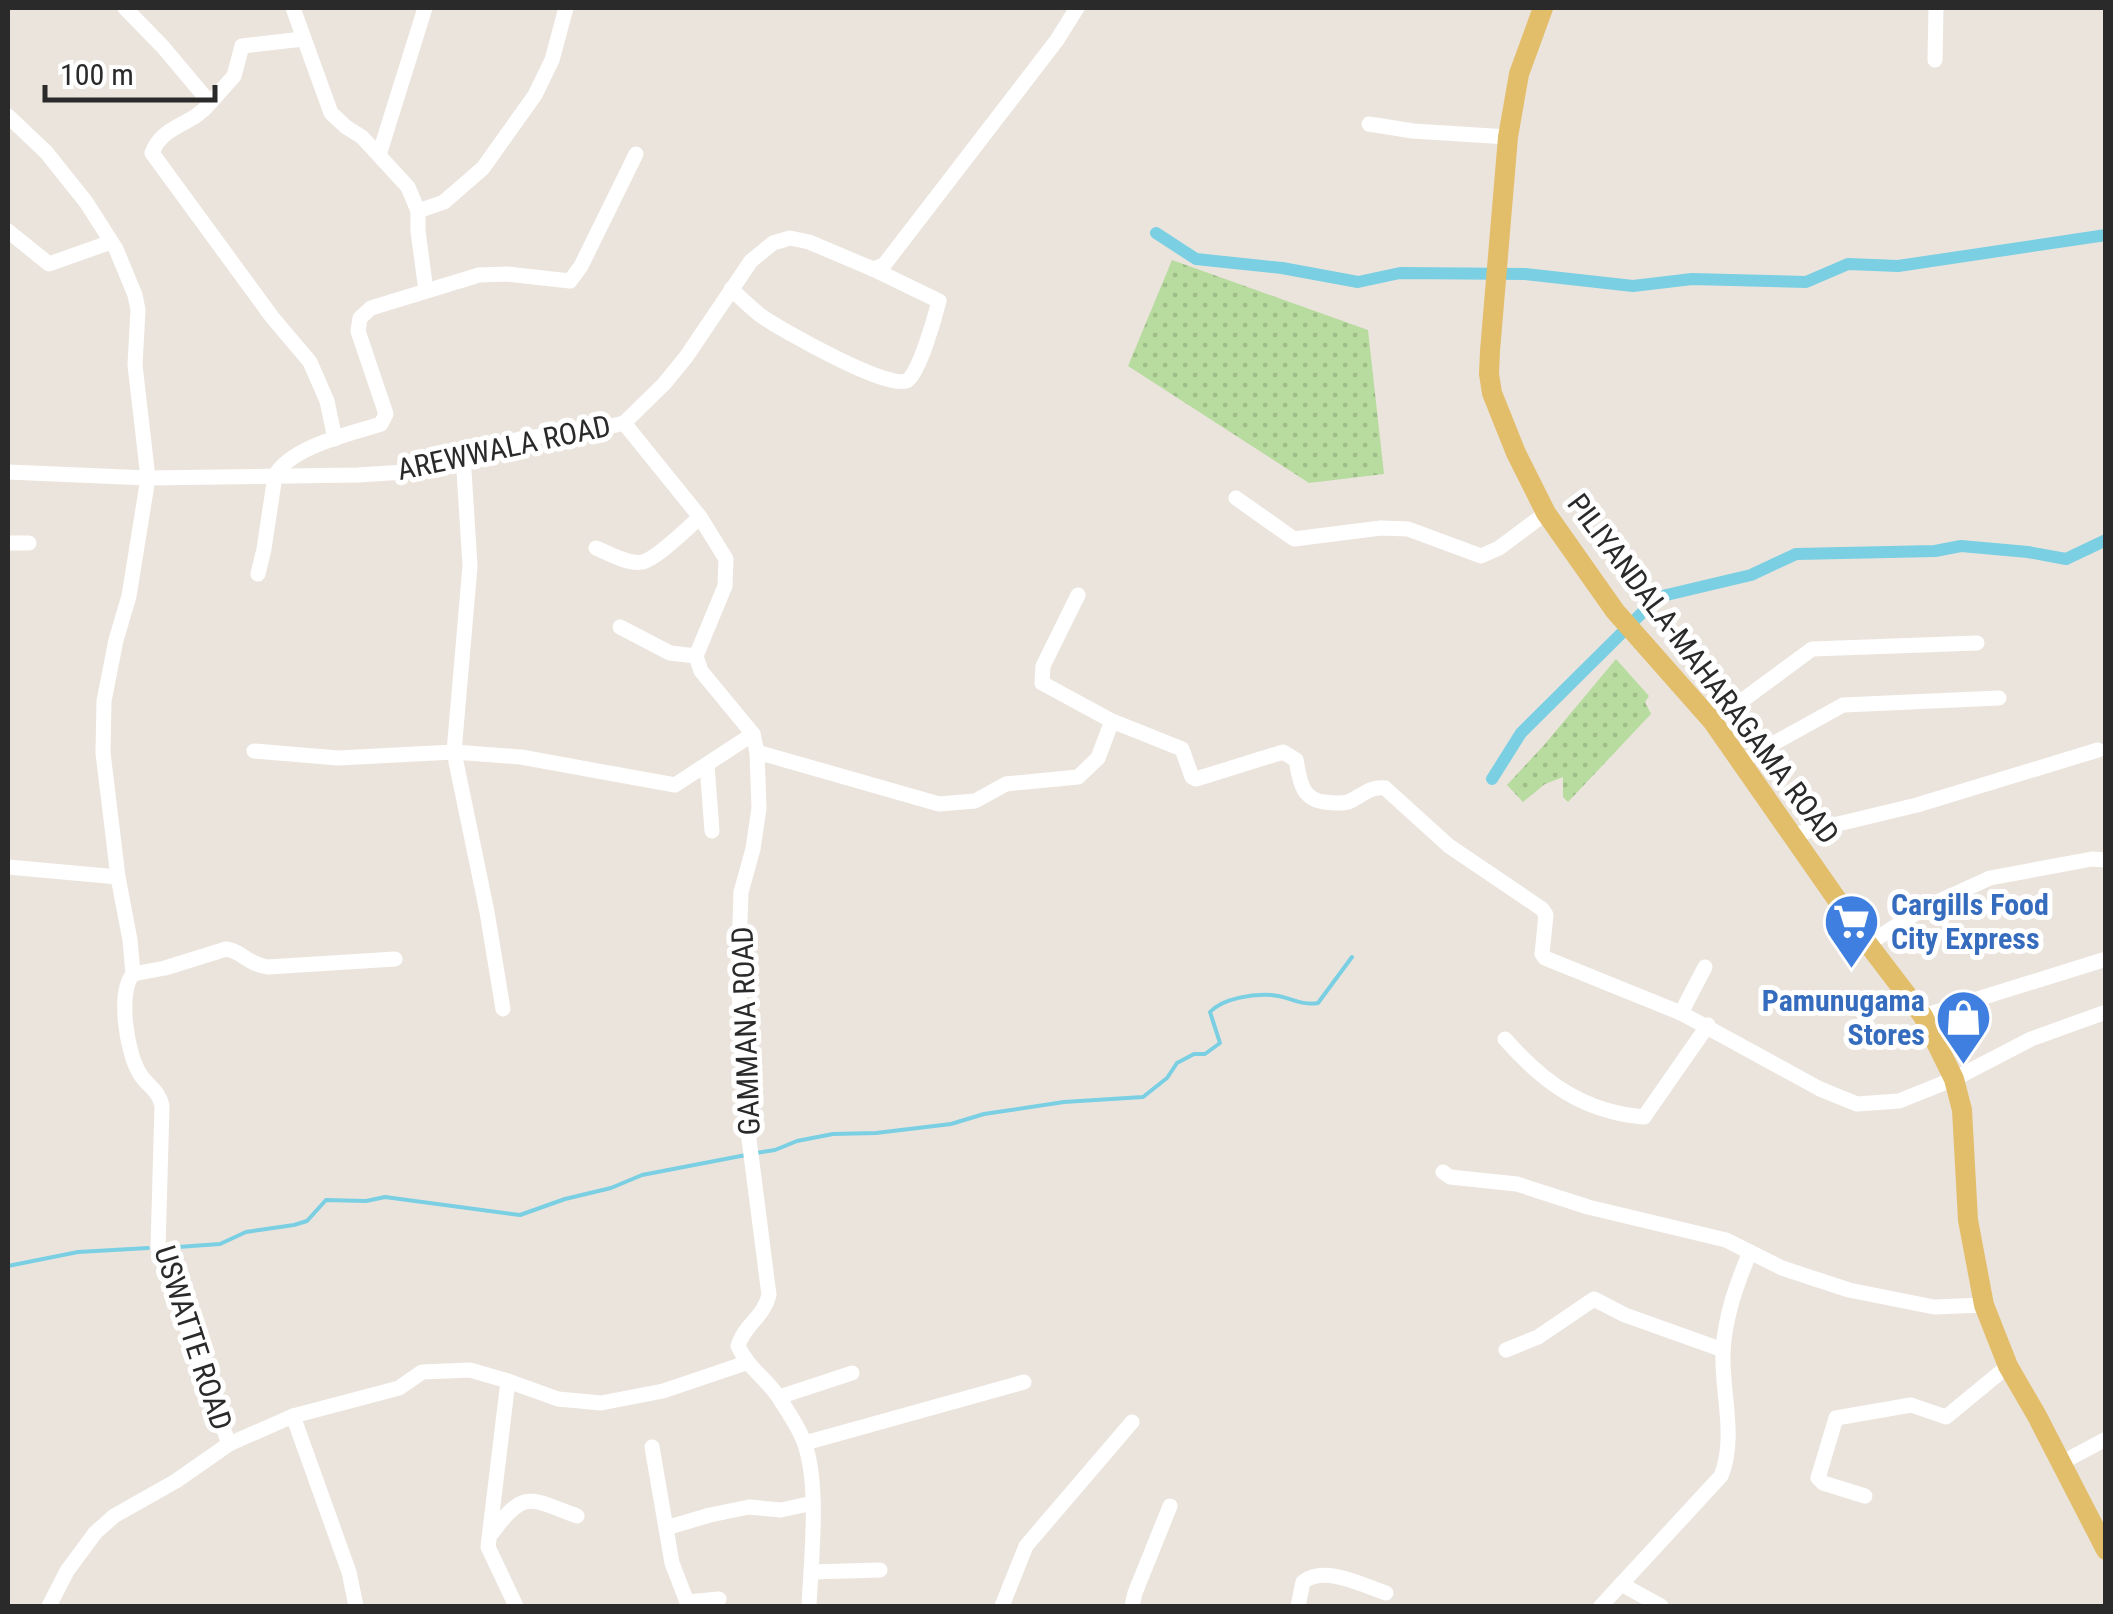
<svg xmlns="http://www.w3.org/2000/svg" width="2113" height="1614" viewBox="0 0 2113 1614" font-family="'Roboto Condensed',sans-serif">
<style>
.grass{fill:url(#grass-dots)}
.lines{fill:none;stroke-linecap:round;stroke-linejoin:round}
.stream{stroke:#7acfe3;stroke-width:4}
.canal{stroke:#7acfe3;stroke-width:12}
.minor{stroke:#fff;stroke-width:15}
.major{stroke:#e3be6a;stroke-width:20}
.labels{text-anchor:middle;stroke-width:10;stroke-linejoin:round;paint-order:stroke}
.street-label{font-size:30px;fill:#2a2a2a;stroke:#fff}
.shop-label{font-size:30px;font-weight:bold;fill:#366cbe;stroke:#fff;text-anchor:start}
</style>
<defs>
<pattern id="grass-dots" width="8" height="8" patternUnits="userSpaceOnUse" patternTransform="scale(2.5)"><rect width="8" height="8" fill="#b8dc9f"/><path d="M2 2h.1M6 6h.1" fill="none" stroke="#9ebd89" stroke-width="1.8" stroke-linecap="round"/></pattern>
</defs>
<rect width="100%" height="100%" fill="#ebe4dd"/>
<g class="grass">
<path d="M 1172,260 L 1368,330 L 1384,474 L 1309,483 L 1128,366 Z"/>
<path d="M 1616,659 L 1649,696 L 1645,702 L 1651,714 L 1568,802 L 1563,797 L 1563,777 L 1545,784 L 1523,802 L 1507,785 L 1545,744 Z"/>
</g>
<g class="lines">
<g class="stream">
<path d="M 756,1153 L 775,1150 L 797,1141 L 833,1134 L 876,1133 L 951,1124 L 984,1114 L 1064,1102 L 1143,1097 L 1167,1078 L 1177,1063 L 1194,1054 L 1205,1054 L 1220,1043 L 1210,1012 C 1223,998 1253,994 1271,995 C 1289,996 1299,1006 1318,1003 L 1352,957"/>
<path d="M 164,1248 L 220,1244 L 246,1232 L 294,1225 L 307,1221 L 326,1200 L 366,1201 L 385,1197 L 520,1215 L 565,1199 L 611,1188 L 642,1175 L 746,1155"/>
<path d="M 8,1266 L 78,1252 L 148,1248"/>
</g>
<g class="canal">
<path d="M 1156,233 L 1196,259 L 1282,268 L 1358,282 L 1400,273 L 1525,274 L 1633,286 L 1692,279 L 1806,282 L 1848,264 L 1898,266 L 2106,235"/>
<path d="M 1492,779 L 1521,733 L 1658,597 L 1751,575 L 1796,554 L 1935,551 L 1961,546 L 2028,552 L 2066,559 L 2106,540"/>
</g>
<g class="minor">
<path d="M 125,8 L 163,47 L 210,103 C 192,126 162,125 152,153 L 272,317 L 310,362 L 327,401 L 335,439"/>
<path d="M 293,8 L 331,113 L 346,127 L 362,137 L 408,187 L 418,211 L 418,231 L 426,291"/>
<path d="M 1935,60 L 1936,8"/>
<path d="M 210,103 L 234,76 L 242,46 L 303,39"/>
<path d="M 8,116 L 46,152 L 86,202 L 116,249 L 135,295 L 138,310 L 135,365 L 148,478 L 129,596 L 116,640 L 104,701 L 103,753 L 118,877"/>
<path d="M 1369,124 L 1413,131 L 1508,137"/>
<path d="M 379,155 L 425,8"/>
<path d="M 418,211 L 444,202 L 483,168 L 535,95 L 552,60 L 566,8"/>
<path d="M 8,231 L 49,264 L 111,242"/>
<path d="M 731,289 C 741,298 750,307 760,315 C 778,328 892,393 908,380 C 920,370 935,317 939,301 L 873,269"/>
<path d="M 624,423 L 700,517 L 726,559 L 725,586 L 696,656 L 701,671 L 753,734 L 757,752 L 759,808 L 753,849 L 741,892 L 738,980 L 749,1139 L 769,1295 C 764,1317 744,1325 738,1346 C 748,1369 769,1380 781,1401 C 789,1413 799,1428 804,1442 C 820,1484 811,1561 809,1606"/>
<path d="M 463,455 L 470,566 L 454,752 L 487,912 L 503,1009"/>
<path d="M 8,472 L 148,478 L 358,475 L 405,472 L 434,465 L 520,439 L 608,427 L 624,423 L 664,384 L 686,357 L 751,261 L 773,243 L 790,238 L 809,242 L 873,269 L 884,265 L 1057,40 L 1077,8"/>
<path d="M 1236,498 L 1294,539 L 1381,528 L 1408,529 L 1481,556 L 1499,548 L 1546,513"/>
<path d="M 8,543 L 29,543"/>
<path d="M 596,548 C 608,553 629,565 642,562 C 655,560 689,527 700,517"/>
<path d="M 258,574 L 264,549 L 275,476 C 290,447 350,434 381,424 L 386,414 L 358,331 L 360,318 L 371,308 L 479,275 L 507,274 L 570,281 L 581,266 L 636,154"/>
<path d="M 1078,595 L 1043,666 L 1042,683 L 1112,721 L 1182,749 L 1192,777 L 1196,779 L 1283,752 L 1296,760 C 1300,780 1301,799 1324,802 C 1332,803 1341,804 1348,802 C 1362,796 1370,786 1385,788 L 1449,846 L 1542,909 L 1546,915 L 1542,954 L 1545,958 L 1681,1013 L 1820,1089 L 1857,1104 L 1899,1101 L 1954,1079 L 2031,1039 L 2106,1012"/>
<path d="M 620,627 L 670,653 L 696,656"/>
<path d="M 1713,722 L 1812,649 L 1977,643"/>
<path d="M 254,751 L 338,758 L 454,752 L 521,757 L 675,785 L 753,734"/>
<path d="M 757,752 L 939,804 L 975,801 L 1006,784 L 1078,777 L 1098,758 L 1112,721"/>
<path d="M 1742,761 L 1843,705 L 1999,698"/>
<path d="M 707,765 L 712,831"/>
<path d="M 1792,835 L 1917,805 L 2098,750"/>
<path d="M 8,867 L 118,877 L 130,940 L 133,974 C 117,993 127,1054 140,1074 C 148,1087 159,1090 162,1106 L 158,1248 L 229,1444"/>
<path d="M 1868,944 L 1924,908 L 1990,878 L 2092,859 L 2106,860"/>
<path d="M 133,974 L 165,968 L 226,949 C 242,951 247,964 268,967 L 395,959"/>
<path d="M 1681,1013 L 1705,967"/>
<path d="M 1923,1016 L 2103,960"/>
<path d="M 1505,1039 C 1543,1082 1583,1112 1644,1117 L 1708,1025"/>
<path d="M 1443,1172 L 1450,1177 L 1517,1184 L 1588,1207 L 1726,1240 L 1782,1268 L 1849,1290 L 1934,1307 L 1984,1305"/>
<path d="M 1506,1350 L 1538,1337 L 1594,1299 L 1625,1315 L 1723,1350"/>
<path d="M 508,1381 L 488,1547 L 516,1606"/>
<path d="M 779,1397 L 852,1373"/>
<path d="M 293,1416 L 349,1572 L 356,1606"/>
<path d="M 805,1443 L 1024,1382"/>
<path d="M 652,1447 L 672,1563 L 687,1602 L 719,1599"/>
<path d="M 2061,1463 L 2106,1439"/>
<path d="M 1865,1496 L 1823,1483 L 1818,1478 L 1836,1418 L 1911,1405 L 1946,1417 L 2008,1366"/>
<path d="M 666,1528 L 710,1515 L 749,1507 L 781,1510 L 813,1503"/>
<path d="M 492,1533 C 525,1488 530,1499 577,1516"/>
<path d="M 811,1572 L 880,1570"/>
<path d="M 1621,1584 L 1661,1606"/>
<path d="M 49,1606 L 67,1571 L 95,1533 L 114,1516 L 176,1481 L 229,1444 L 293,1416 L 399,1388 L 422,1372 L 470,1370 L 508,1381 L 558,1399 L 601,1403 L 663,1391 L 746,1363"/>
<path d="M 1002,1606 L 1026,1546 L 1132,1422"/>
<path d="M 1132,1606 L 1135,1593 L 1170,1506"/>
<path d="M 1298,1606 L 1303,1582 C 1325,1565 1362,1585 1386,1593"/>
<path d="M 1601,1606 L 1721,1476 C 1737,1437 1721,1391 1723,1351 C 1725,1316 1737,1283 1750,1252"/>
</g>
<path class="major" d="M 1543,8 L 1519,74 L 1508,137 L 1490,351 L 1489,374 L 1492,393 L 1516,453 L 1546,513 L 1615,611 L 1713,722 L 1868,944 L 1923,1016 L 1954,1079 L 1962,1110 L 1968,1220 L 1984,1305 L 2008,1366 L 2037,1416 L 2106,1550"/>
</g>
<defs>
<symbol id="supermarket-pin" viewBox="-11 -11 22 30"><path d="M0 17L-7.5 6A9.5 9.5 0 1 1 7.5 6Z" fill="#3f7fe0" stroke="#fff"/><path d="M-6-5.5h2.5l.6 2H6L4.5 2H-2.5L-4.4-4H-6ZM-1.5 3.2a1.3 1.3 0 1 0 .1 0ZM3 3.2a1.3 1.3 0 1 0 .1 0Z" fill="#fff"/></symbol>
<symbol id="shop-pin" viewBox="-11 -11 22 30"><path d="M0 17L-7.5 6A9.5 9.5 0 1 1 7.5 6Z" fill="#3f7fe0" stroke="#fff"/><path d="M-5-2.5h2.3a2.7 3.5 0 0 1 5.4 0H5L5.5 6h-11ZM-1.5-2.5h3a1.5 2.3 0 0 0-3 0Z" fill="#fff"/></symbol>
</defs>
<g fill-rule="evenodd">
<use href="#supermarket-pin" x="1820" y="890" width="63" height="86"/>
<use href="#shop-pin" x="1932" y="986" width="63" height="86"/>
</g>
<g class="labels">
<g class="street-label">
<text transform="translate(504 448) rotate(-12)" y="10">AREWWALA ROAD</text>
<text transform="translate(1703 669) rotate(53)" y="10">PILIYANDALA-MAHARAGAMA ROAD</text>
<text transform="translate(746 1031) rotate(-92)" y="10">GAMMANA ROAD</text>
<text transform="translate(193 1338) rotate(72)" y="10">USWATTE ROAD</text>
</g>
<g class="shop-label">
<text x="1891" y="915">Cargills Food<tspan x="1891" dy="34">City Express</tspan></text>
<text x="1925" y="1011" text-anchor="end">Pamunugama<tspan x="1925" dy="34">Stores</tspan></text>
</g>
</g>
<rect width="2113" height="1614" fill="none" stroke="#2a2a2a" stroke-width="20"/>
<path d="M45 85v15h170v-15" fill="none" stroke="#2a2a2a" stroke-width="5"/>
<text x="60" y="85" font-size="30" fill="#2a2a2a" stroke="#ffffff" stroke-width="8" paint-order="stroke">100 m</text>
</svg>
